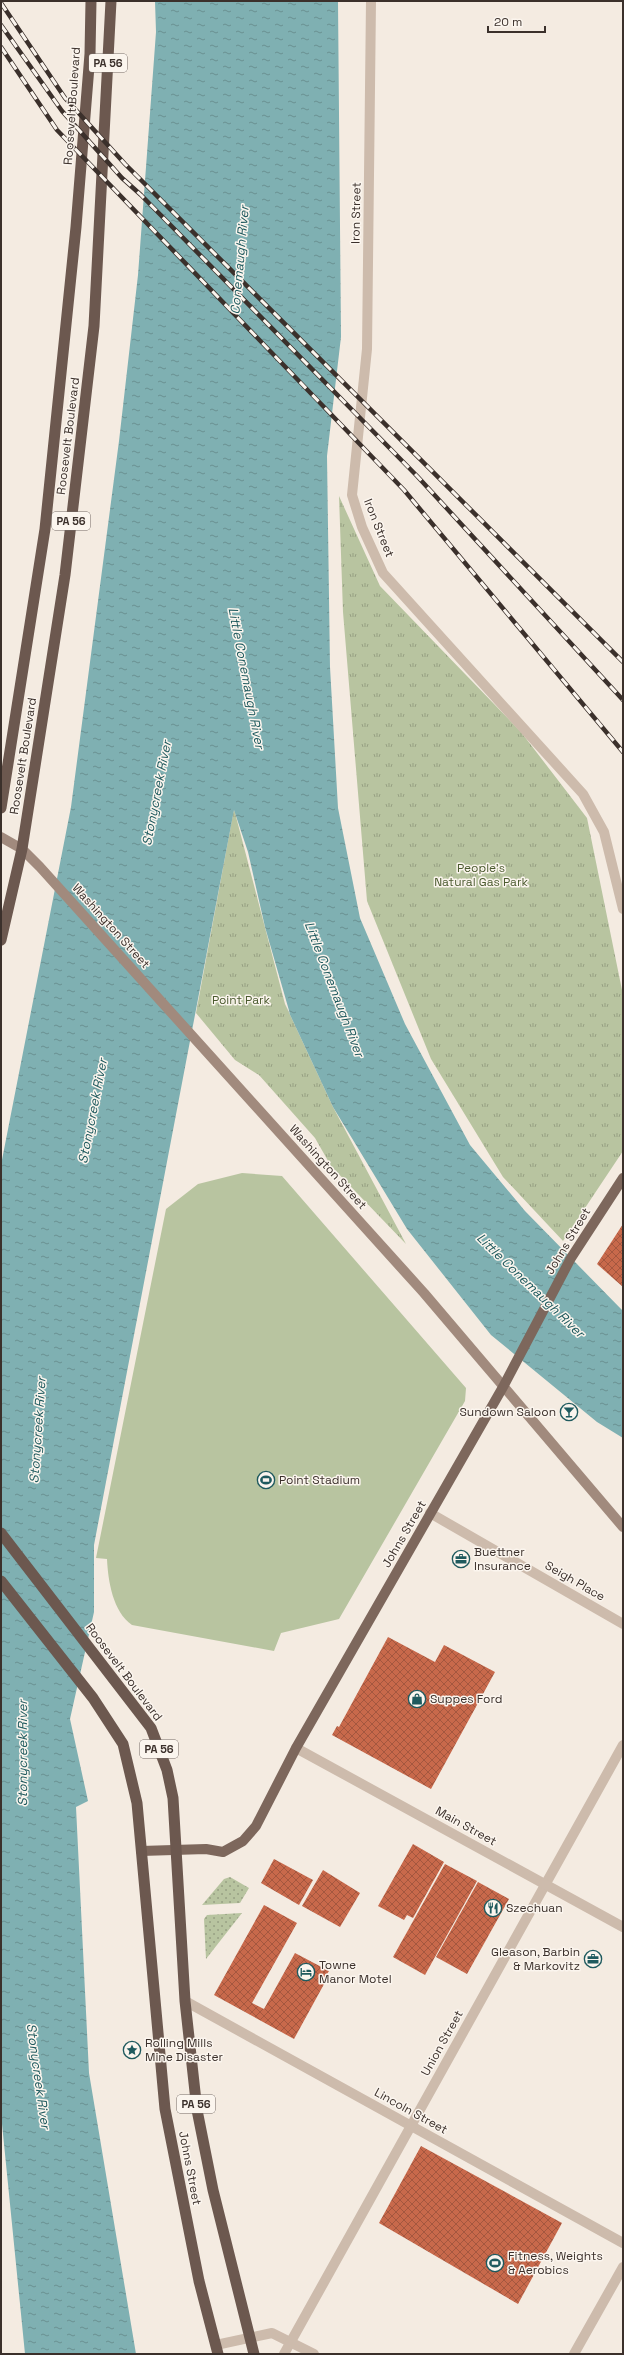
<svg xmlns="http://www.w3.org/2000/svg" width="624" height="2355" viewBox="0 0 624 2355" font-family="'Space Grotesk',sans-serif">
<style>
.grass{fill:url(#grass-dots)}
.park{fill:url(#park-tufts)}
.pitch{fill:#b8c4a0}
.water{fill:url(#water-ripples)}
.building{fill:url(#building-cross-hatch)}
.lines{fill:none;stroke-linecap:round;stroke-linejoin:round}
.minor{stroke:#cdbbac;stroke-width:10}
.tertiary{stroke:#cdbbac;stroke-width:10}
.secondary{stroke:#a18a7d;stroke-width:10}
.primary{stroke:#7d675c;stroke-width:10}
.trunk{stroke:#6c584f;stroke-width:11}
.rail-casing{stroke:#3b302b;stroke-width:4.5}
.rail{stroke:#fbf5ee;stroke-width:3;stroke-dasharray:9;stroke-linecap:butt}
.labels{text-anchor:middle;stroke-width:3;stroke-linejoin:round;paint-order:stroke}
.shield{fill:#fbf5ee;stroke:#756b66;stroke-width:1}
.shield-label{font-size:11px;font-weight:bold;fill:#3b302b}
.street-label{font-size:12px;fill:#3b302b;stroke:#fbf5ee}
.park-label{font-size:12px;fill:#4a5a2e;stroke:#fbf5ee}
.poi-label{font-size:12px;fill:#3b302b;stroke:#fbf5ee;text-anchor:start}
.water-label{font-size:13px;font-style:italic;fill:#1f5a5e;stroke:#fbf5ee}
</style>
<defs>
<pattern id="grass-dots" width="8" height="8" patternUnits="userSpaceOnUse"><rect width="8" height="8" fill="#b8c4a0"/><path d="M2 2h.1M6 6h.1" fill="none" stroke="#97a083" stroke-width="1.8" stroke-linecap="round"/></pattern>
<pattern id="park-tufts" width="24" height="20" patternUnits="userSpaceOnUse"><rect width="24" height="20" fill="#b8c4a0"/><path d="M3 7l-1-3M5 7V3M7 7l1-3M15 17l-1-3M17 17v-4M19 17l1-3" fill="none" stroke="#97a083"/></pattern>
<pattern id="water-ripples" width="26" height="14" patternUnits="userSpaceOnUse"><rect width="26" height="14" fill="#7fb0b2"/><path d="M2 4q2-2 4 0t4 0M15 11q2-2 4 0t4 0" fill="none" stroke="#699091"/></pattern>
<pattern id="building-cross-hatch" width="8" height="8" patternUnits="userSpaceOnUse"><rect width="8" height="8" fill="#c8694b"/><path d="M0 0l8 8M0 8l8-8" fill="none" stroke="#a4573f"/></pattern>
</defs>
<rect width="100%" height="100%" fill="#f4ebe1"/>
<g class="grass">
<path d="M 230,1877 L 249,1888 L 240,1903 L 202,1905 L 224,1879 Z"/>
<path d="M 242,1913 L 206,1959 L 204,1919 L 207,1915 Z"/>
</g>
<g class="park">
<path d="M 339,496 L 380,586 L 521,732 L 587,818 L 623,995 L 623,1151 L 563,1241 L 503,1177 L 431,1059 L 367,901 L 343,612 Z"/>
<path d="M 234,809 L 285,1004 L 333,1107 L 406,1244 L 331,1166 L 315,1138 L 259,1075 L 235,1060 L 196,1013 Z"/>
</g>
<path class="pitch" d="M 242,1173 L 282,1176 L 466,1388 L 465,1401 L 339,1619 L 281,1633 L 274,1651 L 132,1625 C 113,1612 108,1581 107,1559 L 96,1558 L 166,1209 L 198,1184 Z"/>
<path class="water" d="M 155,1 L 338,1 L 341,337 L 327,456 L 330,667 L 338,808 L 360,918 L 405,1024 L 470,1145 L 525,1211 L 623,1311 L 623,1438 L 597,1422 L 491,1335 L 407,1229 L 333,1107 L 285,1004 L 290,1014 L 265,927 L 248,852 L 234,810 L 94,1545 L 94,1612 L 70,1719 L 88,1801 L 76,1807 L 89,2073 L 136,2354 L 25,2354 L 1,2114 L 1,1165 L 71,807 L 119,441 L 138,275 L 156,32 Z"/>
<g class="building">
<path d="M 623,1224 L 623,1287 L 597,1264 Z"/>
<path d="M 388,1637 L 435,1662 L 444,1645 L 495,1672 L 431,1789 L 332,1735 L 337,1726 L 339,1727 Z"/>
<path d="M 413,1844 L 444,1862 L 413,1918 L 407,1915 L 404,1920 L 378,1906 Z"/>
<path d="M 274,1859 L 313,1880 L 299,1905 L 261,1883 Z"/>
<path d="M 445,1864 L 477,1881 L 425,1975 L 393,1957 Z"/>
<path d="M 323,1870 L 360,1893 L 340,1927 L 302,1906 Z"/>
<path d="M 478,1882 L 509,1899 L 467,1974 L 436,1957 Z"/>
<path d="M 264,1905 L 297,1923 L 252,2003 L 264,2009 L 295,1953 L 329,1971 L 327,1974 L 329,1975 L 294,2039 L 214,1995 Z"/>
<path d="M 421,2146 L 562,2223 L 518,2304 L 379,2223 Z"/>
</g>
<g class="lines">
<g class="minor">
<path d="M 371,1 L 367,349 L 352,495 L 362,527 L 383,573 L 583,794 L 604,832 L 623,909"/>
<path d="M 430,1513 L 623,1624"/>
<path d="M 185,2001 L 623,2243"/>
<path d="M 216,2345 L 272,2333 L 314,2354"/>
<path d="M 284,2354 L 623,1745"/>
<path d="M 574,2354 L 623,2267"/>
</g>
<path class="tertiary" d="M 296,1748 L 623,1927"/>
<path class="secondary" d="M 1,837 L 22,849 L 40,867 L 424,1293 L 623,1527"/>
<path class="primary" d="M 141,1851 L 206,1849 L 223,1852 L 243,1841 L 256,1826 L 296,1748 L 503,1387 L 571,1258 L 623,1178"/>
<g class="trunk">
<path d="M 1,808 L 45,529 L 76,227 L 90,54 L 91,1"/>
<path d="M 1,940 L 22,849 L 65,575 L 94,326 L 111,1"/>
<path d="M 1,1533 L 151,1728 L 167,1770 L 173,1798 L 185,2001 L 197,2110 L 213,2190 L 254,2354"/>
<path d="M 1,1581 L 93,1698 L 123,1744 L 137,1803 L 165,2109 L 199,2281 L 218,2354"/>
</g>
<defs>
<g id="rail">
<path d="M 1,3 L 65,98 L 125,164 L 623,662"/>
<path d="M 1,25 L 62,111 L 122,178 L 141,195 L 417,476 L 623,700"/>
<path d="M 1,47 L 57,130 L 404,490 L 623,752"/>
</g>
</defs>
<use href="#rail" class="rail-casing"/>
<use href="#rail" class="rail"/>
</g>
<defs>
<symbol id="bar-ring" viewBox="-11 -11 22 22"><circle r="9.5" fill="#fbf5ee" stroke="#1f5a5e" stroke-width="1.5"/><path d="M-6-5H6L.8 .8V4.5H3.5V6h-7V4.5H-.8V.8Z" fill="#1f5a5e"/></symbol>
<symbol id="stadium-ring" viewBox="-11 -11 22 22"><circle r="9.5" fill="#fbf5ee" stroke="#1f5a5e" stroke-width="1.5"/><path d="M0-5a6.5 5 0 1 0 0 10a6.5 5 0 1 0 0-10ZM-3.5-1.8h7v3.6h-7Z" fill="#1f5a5e"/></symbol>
<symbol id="office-ring" viewBox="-11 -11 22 22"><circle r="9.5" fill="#fbf5ee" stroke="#1f5a5e" stroke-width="1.5"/><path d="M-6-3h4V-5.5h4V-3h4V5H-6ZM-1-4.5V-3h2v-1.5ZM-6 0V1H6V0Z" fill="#1f5a5e"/></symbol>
<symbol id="shop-ring" viewBox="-11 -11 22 22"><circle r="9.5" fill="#fbf5ee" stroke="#1f5a5e" stroke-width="1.5"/><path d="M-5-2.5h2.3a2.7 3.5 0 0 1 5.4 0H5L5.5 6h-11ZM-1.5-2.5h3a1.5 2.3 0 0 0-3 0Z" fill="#1f5a5e"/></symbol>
<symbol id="restaurant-ring" viewBox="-11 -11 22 22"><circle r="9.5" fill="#fbf5ee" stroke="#1f5a5e" stroke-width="1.5"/><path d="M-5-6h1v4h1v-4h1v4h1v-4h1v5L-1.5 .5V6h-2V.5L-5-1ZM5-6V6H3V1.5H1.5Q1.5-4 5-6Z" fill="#1f5a5e"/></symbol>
<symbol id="hotel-ring" viewBox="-11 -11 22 22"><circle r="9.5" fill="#fbf5ee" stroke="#1f5a5e" stroke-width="1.5"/><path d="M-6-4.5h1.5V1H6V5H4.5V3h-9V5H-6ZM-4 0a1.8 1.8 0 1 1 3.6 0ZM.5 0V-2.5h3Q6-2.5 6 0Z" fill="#1f5a5e"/></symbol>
<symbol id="sight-ring" viewBox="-11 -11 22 22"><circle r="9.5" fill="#fbf5ee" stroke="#1f5a5e" stroke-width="1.5"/><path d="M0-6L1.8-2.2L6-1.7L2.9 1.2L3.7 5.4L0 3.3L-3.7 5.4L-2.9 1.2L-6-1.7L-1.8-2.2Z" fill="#1f5a5e"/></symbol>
</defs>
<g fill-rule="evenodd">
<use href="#bar-ring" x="559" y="1402" width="20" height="20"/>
<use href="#stadium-ring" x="256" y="1470" width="20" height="20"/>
<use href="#office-ring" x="451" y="1549" width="20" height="20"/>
<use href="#shop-ring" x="407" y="1689" width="20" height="20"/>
<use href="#restaurant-ring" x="483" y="1898" width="20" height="20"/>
<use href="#office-ring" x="583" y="1949" width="20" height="20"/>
<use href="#hotel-ring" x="296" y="1962" width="20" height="20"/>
<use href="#sight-ring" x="122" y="2040" width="20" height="20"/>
<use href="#stadium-ring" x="485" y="2253" width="20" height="20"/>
</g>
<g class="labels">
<g class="shield">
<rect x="89" y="54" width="38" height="18" rx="3"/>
<rect x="52" y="512" width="38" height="18" rx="3"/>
<rect x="140" y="1740" width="38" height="18" rx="3"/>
<rect x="177" y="2095" width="38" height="18" rx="3"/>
</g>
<g class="shield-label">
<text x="108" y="67">PA 56</text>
<text x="71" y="525">PA 56</text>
<text x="159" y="1753">PA 56</text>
<text x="196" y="2108">PA 56</text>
</g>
<g class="street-label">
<text transform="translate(72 106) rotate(-86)" y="4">Roosevelt Boulevard</text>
<text transform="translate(356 213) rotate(-89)" y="4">Iron Street</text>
<text transform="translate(68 436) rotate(-83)" y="4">Roosevelt Boulevard</text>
<text transform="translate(379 528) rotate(68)" y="4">Iron Street</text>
<text transform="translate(23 756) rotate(-81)" y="4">Roosevelt Boulevard</text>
<text transform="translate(111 926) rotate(48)" y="4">Washington Street</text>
<text transform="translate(328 1167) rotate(48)" y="4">Washington Street</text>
<text transform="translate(568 1241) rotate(-59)" y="4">Johns Street</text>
<text transform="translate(404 1534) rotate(-60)" y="4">Johns Street</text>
<text transform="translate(575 1581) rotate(30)" y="4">Seigh Place</text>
<text transform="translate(124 1672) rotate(53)" y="4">Roosevelt Boulevard</text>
<text transform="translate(466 1826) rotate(29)" y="4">Main Street</text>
<text transform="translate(442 2043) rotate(-61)" y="4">Union Street</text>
<text transform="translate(411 2111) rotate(29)" y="4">Lincoln Street</text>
<text transform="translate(190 2168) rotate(79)" y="4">Johns Street</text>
</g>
<g class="park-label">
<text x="481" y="872">People's<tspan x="481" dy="14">Natural Gas Park</tspan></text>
<text x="241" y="1004">Point Park</text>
</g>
<g class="poi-label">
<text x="556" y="1416" text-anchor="end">Sundown Saloon</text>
<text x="279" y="1484">Point Stadium</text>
<text x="474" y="1556">Buettner<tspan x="474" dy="14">Insurance</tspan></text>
<text x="430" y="1703">Suppes Ford</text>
<text x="506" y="1912">Szechuan</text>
<text x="580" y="1956" text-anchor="end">Gleason, Barbin<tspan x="580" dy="14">&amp; Markovitz</tspan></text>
<text x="319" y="1969">Towne<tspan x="319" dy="14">Manor Motel</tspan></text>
<text x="145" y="2047">Rolling Mills<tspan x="145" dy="14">Mine Disaster</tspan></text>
<text x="508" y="2260">Fitness, Weights<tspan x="508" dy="14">&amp; Aerobics</tspan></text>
</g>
<g class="water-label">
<text transform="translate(239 260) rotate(-85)" y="5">Conemaugh River</text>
<text transform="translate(247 678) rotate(79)" y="5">Little Conemaugh River</text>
<text transform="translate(156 793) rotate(-79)" y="5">Stonycreek River</text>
<text transform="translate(335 989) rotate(69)" y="5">Little Conemaugh River</text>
<text transform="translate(92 1111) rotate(-79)" y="5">Stonycreek River</text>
<text transform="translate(531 1285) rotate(44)" y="5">Little Conemaugh River</text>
<text transform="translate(37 1430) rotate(-86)" y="5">Stonycreek River</text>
<text transform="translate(22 1753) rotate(-90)" y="5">Stonycreek River</text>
<text transform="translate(39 2076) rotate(82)" y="5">Stonycreek River</text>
</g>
</g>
<rect width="624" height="2355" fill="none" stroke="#3b302b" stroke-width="4"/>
<path d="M488 26v6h57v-6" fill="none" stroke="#3b302b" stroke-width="2"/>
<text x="494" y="26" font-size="12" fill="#3b302b" stroke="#fbf5ee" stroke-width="3" paint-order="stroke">20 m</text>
</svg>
